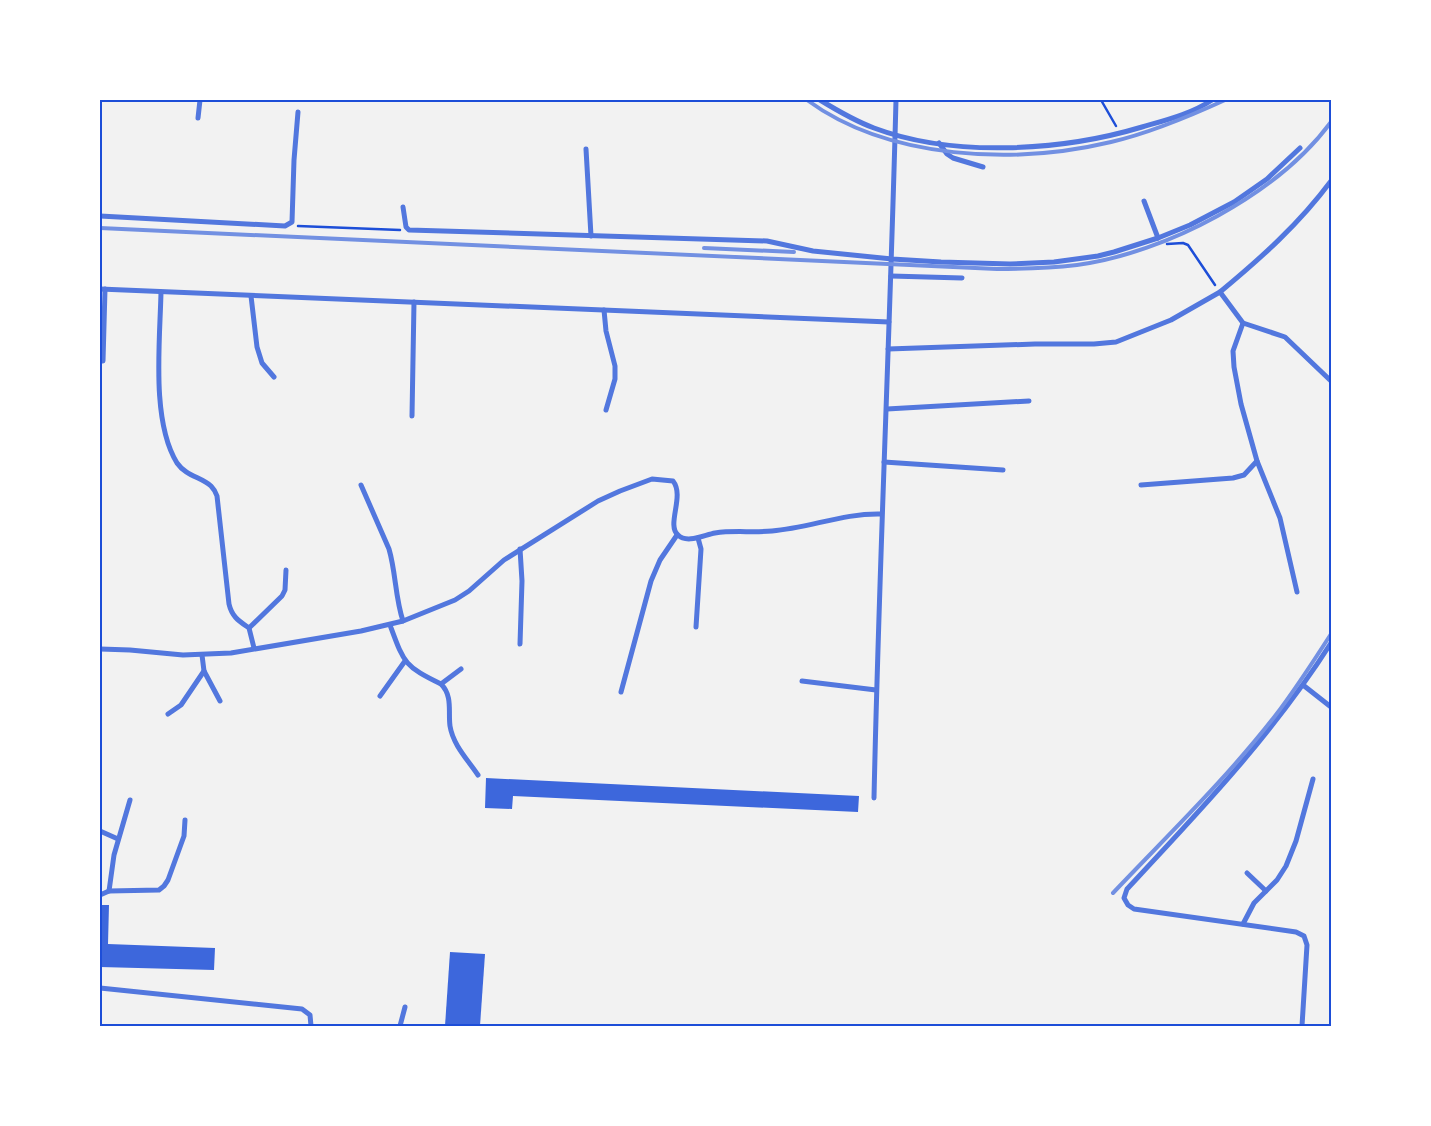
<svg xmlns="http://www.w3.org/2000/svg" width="1431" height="1126" viewBox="0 0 1431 1126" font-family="'Crimson Pro',serif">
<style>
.building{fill:#3d67dc}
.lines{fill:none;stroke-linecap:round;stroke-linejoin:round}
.path{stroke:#1d4ed8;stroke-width:2.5}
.minor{stroke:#5277de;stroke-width:5}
.rail{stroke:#7290e2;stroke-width:4}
.neatline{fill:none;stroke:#1d4ed8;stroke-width:2}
</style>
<rect width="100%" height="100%" fill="#f2f2f2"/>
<g class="building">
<path d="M 486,778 L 859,796 L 858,812 L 513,796 L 512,809 L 485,808 Z"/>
<path d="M 100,905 L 109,905 L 108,944 L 215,948 L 214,970 L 100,967 Z"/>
<path d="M 450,952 L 485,954 L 480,1026 L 445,1026 Z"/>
</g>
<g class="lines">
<g class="path">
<path d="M 1101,100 L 1116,126"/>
<path d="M 298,226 L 400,230"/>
<path d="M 1167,244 L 1183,243 L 1188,245 L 1215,285"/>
</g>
<g class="minor">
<path d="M 820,100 C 838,111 855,121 874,128 C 954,158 1062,151 1142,127 C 1166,120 1191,114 1212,100"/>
<path d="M 198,118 L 200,100"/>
<path d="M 939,143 L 947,154 L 953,158 L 983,167"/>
<path d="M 586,149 L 591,236"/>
<path d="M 1144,201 L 1158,238"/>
<path d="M 403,207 L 406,227 L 409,230 L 767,241 L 813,251 L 892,259 L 941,262 L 1010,264 L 1054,262 L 1098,256 L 1114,252 L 1158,238 L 1190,225 L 1234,202 L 1267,179 L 1300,148"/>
<path d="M 100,216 L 285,226 L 292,222 L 294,160 L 298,112"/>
<path d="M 891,276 L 962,278"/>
<path d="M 100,289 L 889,322"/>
<path d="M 161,292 C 160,341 151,421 177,463 C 186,476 201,477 211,486 C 214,489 216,493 217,496 L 229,604 C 232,617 239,621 249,628 L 254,648"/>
<path d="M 1220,292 C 1261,258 1299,224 1331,181"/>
<path d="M 251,296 L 257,347 L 262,363 L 274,377"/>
<path d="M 604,310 L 606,331 L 615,366 L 615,379 L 606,410"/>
<path d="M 1243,323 L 1233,351 L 1234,367 L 1241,404 L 1257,461 L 1280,518 L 1297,592"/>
<path d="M 888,349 L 1035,344 L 1094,344 L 1116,342 L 1171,320 L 1220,292 L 1243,323 L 1285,337 L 1331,381"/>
<path d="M 103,361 L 105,289"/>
<path d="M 887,409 L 1029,401"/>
<path d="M 412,416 L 414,302"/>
<path d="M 884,462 L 1003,470"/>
<path d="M 361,485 L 389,549 C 396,573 395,597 403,621"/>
<path d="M 1141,485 L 1233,478 L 1244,475 L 1257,461"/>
<path d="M 390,625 C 404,663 404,666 441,684 C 453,696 448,712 450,726 C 453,745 468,760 478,775"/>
<path d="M 696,627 L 701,549 L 698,538"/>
<path d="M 249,628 L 282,596 L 285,590 L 286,570"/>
<path d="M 520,644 L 522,581 L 520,549"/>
<path d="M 100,649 L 130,650 L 183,655 L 231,653 L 361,631 L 403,621 L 455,600 L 469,591 L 504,560 L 598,501 L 620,491 L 652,479 L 673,481 C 685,496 666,525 678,535 C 687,544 704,535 715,533 C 734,530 753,533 772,531 C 809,528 844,513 881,514"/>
<path d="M 202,655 L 204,671 L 220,701"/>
<path d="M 802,681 L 876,690"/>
<path d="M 441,684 L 461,669"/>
<path d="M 1303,685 L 1331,707"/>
<path d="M 621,692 L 651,581 L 660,560 L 677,535"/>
<path d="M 380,696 L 405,661"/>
<path d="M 168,714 L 181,705 L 204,671"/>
<path d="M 874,798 C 879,565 890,333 896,100"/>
<path d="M 100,831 L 118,839"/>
<path d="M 1247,873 L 1266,891"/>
<path d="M 109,891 L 114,855 L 130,800"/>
<path d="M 100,895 L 109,891 L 159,890 L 164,886 L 168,880 L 184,836 L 185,820"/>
<path d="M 1243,924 L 1254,903 L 1277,880 L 1286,866 L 1296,841 L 1313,779"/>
<path d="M 100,988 L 302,1009 L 310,1015 L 311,1026"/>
<path d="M 400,1026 L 405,1007"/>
<path d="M 1302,1026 L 1307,945 L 1304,936 L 1296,932 L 1134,909 L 1128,905 L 1124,898 L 1127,889 C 1200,811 1273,734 1331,643"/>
</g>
<g class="rail">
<path d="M 807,100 C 889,160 1015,165 1111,142 C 1150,133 1188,117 1225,100"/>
<path d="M 100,228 L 997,269 C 1024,269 1051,268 1077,265 C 1166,253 1278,194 1331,122"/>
<path d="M 704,248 L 794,252"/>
<path d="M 1113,893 C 1168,835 1226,779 1275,716 C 1295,690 1313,662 1331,634"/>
</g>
</g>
<rect width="1431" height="1126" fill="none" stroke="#ffffff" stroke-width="202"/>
<rect x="101" y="101" width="1229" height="924" class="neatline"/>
</svg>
